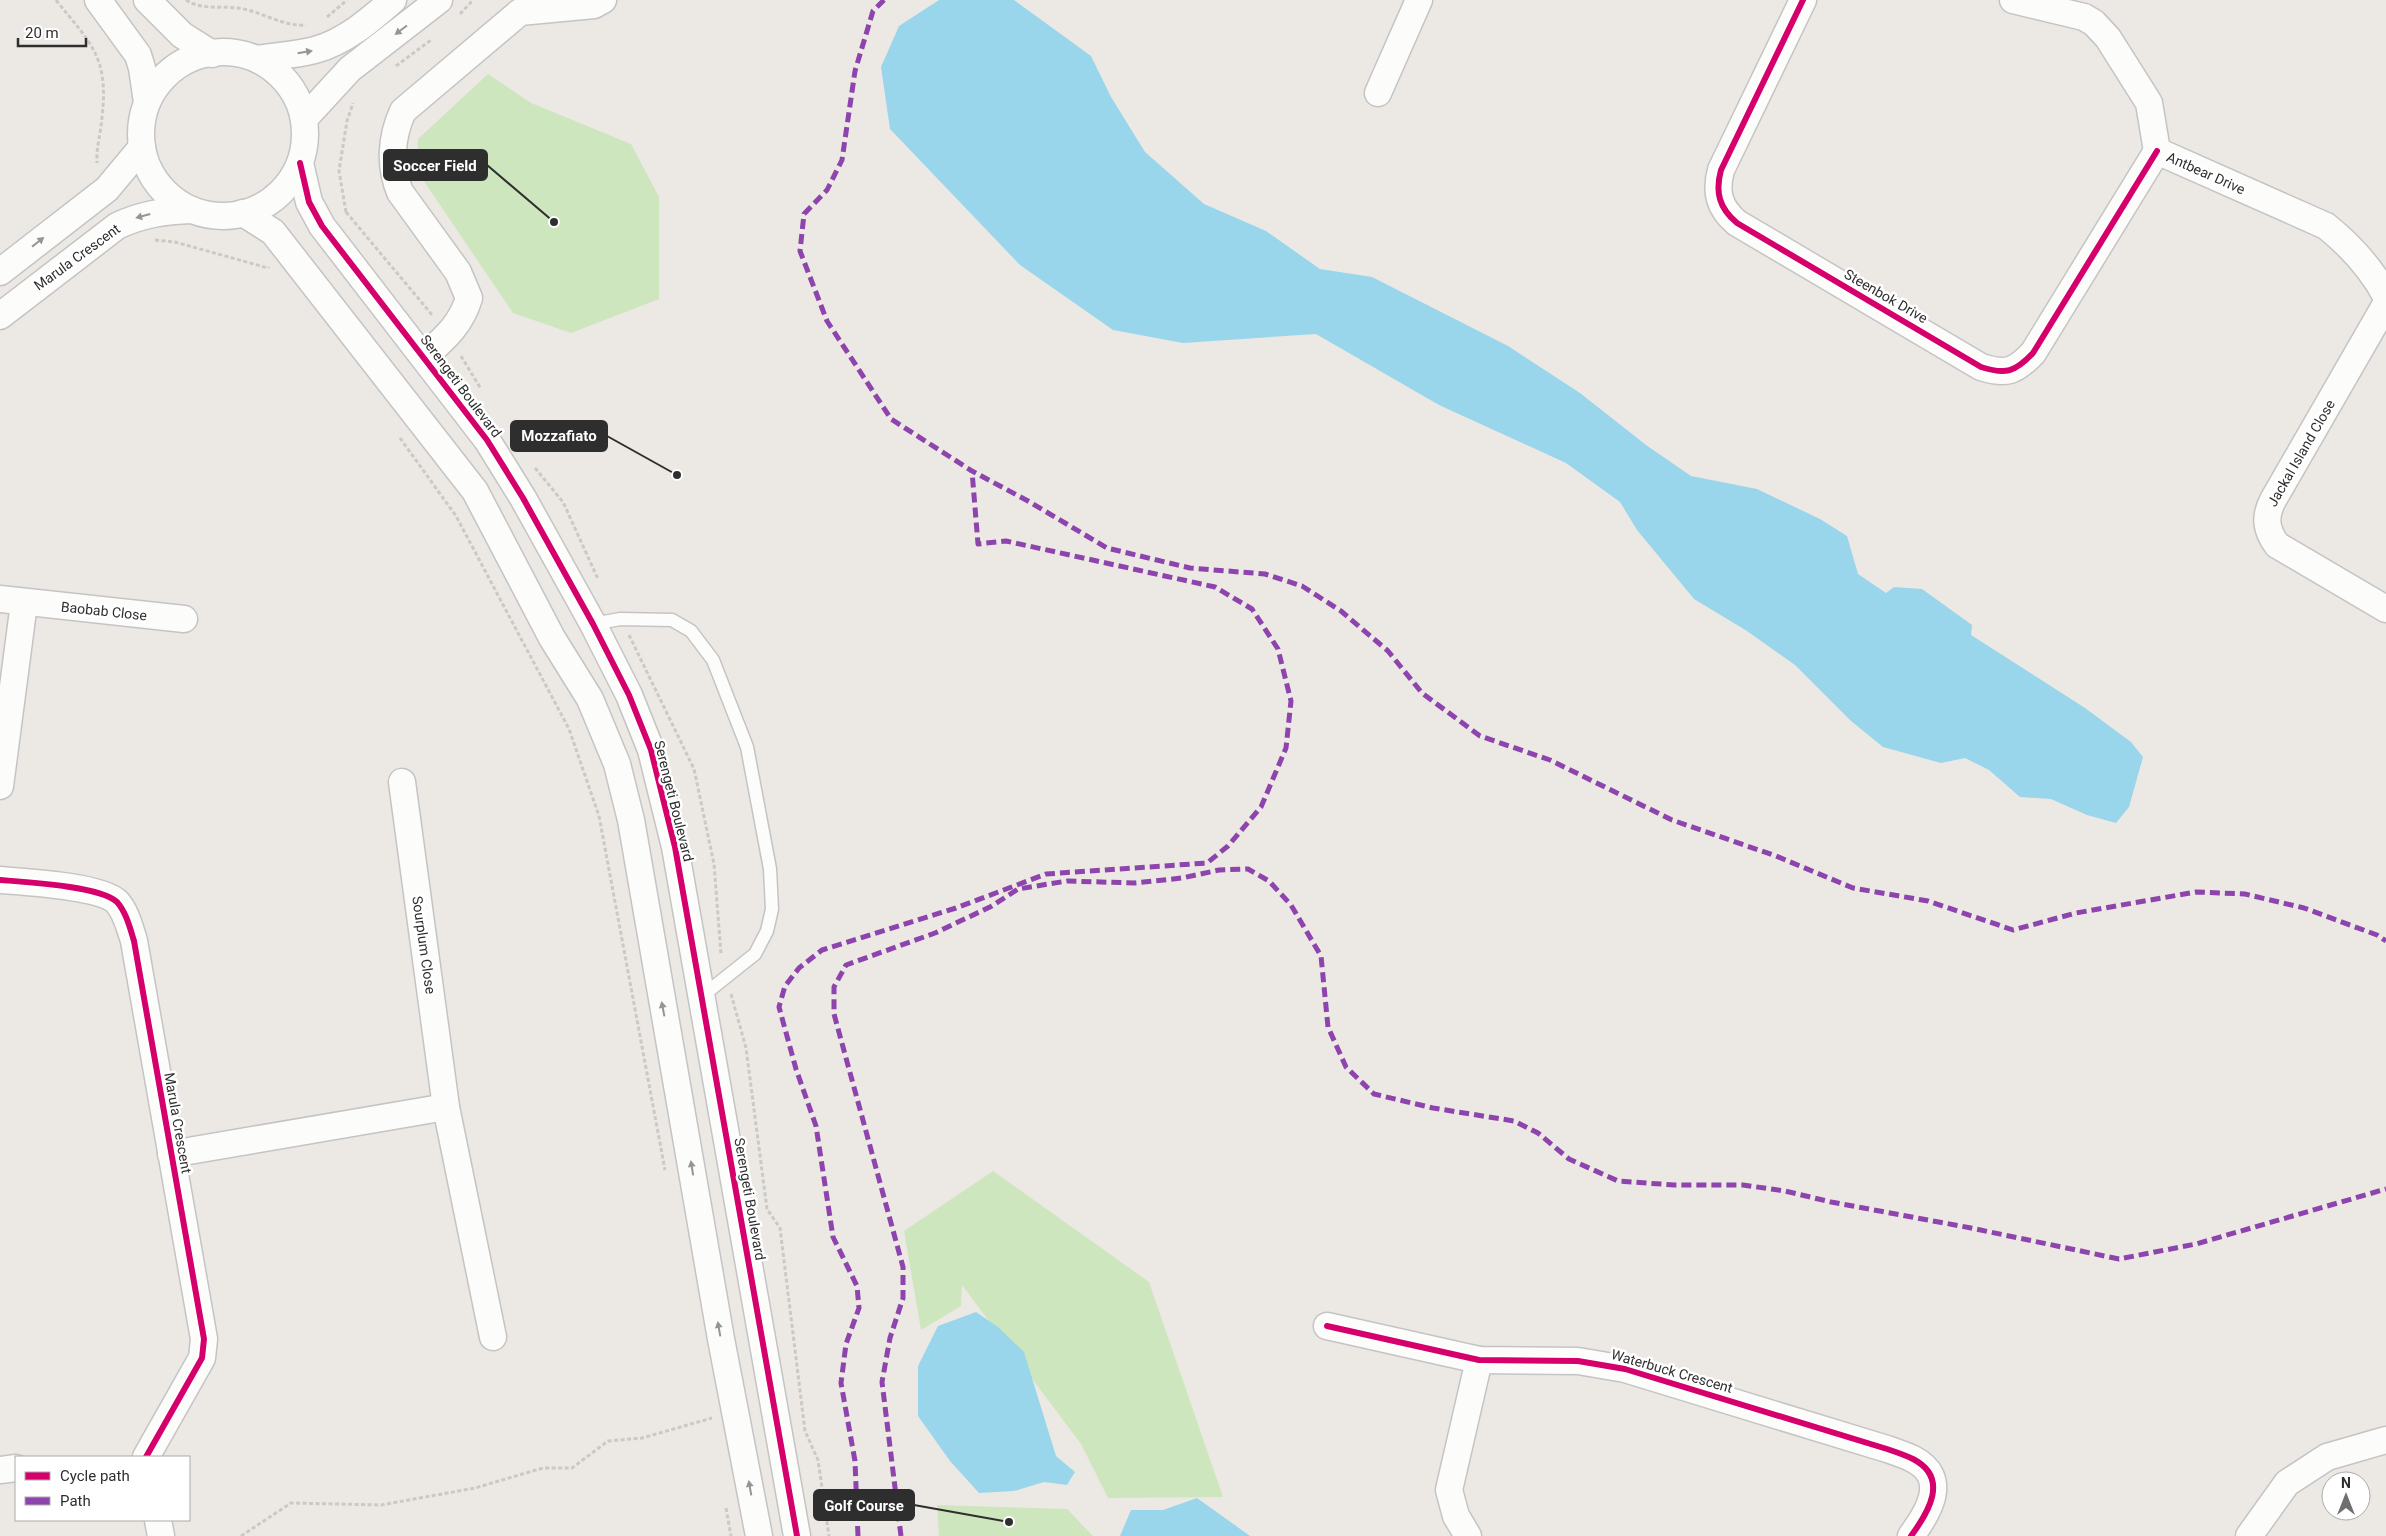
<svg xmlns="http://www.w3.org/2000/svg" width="2386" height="1536" viewBox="0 0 2386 1536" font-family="Roboto,sans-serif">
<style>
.green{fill:#cee6be}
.water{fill:#99d6ec}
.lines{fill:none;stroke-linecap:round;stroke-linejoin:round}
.service-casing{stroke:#c5c4c5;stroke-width:15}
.minor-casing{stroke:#c5c4c5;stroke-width:29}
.path{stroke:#c9c9c8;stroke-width:3;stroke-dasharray:4 2.5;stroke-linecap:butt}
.service{stroke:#fcfcfb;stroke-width:12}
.minor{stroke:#fcfcfb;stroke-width:26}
.quiet{stroke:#8e44ad;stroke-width:5;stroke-dasharray:10 5;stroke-linecap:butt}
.cycleway-casing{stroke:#fff;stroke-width:9}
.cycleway{stroke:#d6006c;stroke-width:6}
.oneway{fill:#959594}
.labels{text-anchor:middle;stroke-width:5;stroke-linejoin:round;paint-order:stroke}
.street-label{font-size:14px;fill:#2e2e2e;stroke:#fff}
.leader{fill:none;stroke:#2e2e2e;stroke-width:2}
.callout-dot{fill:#2e2e2e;stroke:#fff;stroke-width:2}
.callout{fill:#2e2e2e;stroke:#2e2e2e;stroke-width:2}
.callout-label{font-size:15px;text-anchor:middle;font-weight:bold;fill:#fff}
</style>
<rect width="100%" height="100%" fill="#ece8e4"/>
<g class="green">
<path d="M 488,74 L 531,103 L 631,144 L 659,197 L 659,299 L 571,333 L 513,313 L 417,171 L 418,139 Z"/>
<path d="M 993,1171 L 1149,1282 L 1223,1497 L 1108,1498 L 1081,1444 L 962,1285 L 961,1306 L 921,1330 L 904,1231 Z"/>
<path d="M 937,1505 L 1067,1509 L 1093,1536 L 939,1536 Z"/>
</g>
<g class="water">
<path d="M 939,0 L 1014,0 L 1091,56 L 1111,97 L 1145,152 L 1204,204 L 1266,231 L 1320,269 L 1372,277 L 1508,346 L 1580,393 L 1646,445 L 1691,476 L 1757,489 L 1820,519 L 1847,536 L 1858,574 L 1886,593 L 1894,587 L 1922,589 L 1972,625 L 1971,635 L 2085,708 L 2131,742 L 2143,757 L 2129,807 L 2116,823 L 2087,815 L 2051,799 L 2020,797 L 1989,770 L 1965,758 L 1941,763 L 1883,747 L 1851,721 L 1795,665 L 1747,631 L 1694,599 L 1637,530 L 1620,502 L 1566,463 L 1439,405 L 1316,334 L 1183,343 L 1113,330 L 1020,265 L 890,129 L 881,67 L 899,26 Z"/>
<path d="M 976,1312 L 998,1327 L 1024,1352 L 1056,1456 L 1075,1472 L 1067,1485 L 1044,1482 L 1014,1491 L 979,1493 L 950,1461 L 918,1416 L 918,1366 L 938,1326 Z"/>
<path d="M 1197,1498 L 1250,1536 L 1120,1536 L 1131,1510 L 1163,1510 Z"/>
</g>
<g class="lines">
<defs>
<path id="service" d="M 593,624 L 620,619 L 672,620 L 691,631 L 713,660 L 747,747 L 770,869 L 772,909 L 767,931 L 755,954 L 701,997"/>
<g id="minor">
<path d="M 98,0 L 138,55 L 142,68 L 147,102"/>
<path d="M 147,0 L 182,35 L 212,54"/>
<path d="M 1803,0 L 1721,170 C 1715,192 1719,208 1737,223 L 1981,367 C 2006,375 2015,372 2033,353 L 2157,151"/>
<path d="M 2013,0 L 2084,17 L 2094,23 L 2108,38 L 2149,103 L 2157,151 L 2326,226 C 2351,246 2371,268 2386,296"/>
<circle cx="223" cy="134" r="82"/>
<path d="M 257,59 C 276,56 296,55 315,50 C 345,42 370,20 393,0"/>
<path d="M 1378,93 L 1419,0"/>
<path d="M 304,119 L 350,69 L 439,0"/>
<path d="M 300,163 L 309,202 L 322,226 L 487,440 L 523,498 L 593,624 L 629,695 L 651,750 L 675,847 L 797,1536"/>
<path d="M 243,213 L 273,232 L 475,491 L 552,638 L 590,699 L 617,764 L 631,820 L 721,1339 L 759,1536"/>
<path d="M 0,272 L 107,189 L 142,147"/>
<path d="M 2386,304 L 2273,500 C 2264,517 2266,530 2277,545 L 2386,609"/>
<path d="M 0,316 L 117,226 C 142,214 165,211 192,210"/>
<path d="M 424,357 C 444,339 461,325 469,298 L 458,272 L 400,192 C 389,166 391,137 403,111 L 520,12 L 594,5 L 603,0"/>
<path d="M 0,599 L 184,619"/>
<path d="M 402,782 L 446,1107 L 493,1337"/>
<path d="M 0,786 L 24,603"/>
<path d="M 0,880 C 25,882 100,886 117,902 C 126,912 130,928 134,941 L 204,1339 L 202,1358 L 146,1457"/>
<path d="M 171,1154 L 446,1107"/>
<path d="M 1327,1326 L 1479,1360 L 1578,1361 L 1625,1369 L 1887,1449 C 1896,1452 1905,1455 1913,1459 C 1950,1478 1928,1513 1911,1536"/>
<path d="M 0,1470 L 16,1468"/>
<path d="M 158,1520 L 161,1536"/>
<path d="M 1468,1536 L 1456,1516 L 1449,1490 L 1479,1360"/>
<path d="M 2249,1536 L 2287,1483 L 2327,1457 L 2386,1440"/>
</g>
</defs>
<use href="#service" class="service-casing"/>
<use href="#minor" class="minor-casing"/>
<g class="path">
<path d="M 56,0 C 91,44 109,57 102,117 C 101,133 96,147 97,163"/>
<path d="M 186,0 C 201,10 220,6 238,8 C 261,11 283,27 306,25"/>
<path d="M 460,14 L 473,0"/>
<path d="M 327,17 L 347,0"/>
<path d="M 396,66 L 431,40"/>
<path d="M 346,212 L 433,316"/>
<path d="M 346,212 L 339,171 L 347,121 L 353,103"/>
<path d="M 155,240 L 175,242 L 268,268 L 269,267"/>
<path d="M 461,356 L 481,389"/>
<path d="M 400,438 L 456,516 L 569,729 L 599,816 L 665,1170"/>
<path d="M 535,468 L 563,502 L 598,579"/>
<path d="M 629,635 L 694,769 L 714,864 L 721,954"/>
<path d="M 731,994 L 746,1048 L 767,1209 L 780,1228 L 805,1431 L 818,1460 L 829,1536"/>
<path d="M 726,1508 L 731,1536"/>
<path d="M 241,1536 L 291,1503 L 381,1505 L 475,1488 L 543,1468 L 572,1468 L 608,1441 L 642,1438 L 712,1418"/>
</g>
<use href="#service" class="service"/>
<use href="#minor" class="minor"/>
<g class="quiet">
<path d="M 884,0 L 873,11 L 855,71 L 842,160 L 827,190 L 804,214 L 800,251 L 827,321 L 891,419 L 972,471 L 1028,501 L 1107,548 L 1190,568 L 1265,574 L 1302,586 L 1341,611 L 1388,651 L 1422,693 L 1480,736 L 1550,760 L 1672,820 L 1776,856 L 1853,888 L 1928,901 L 2013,930 L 2076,913 L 2196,892 L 2245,894 L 2304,908 L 2377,935 L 2386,941"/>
<path d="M 858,1536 L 855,1461 L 841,1383 L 846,1344 L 859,1308 L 857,1286 L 833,1237 L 816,1126 L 796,1069 L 779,1007 L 785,986 L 799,968 L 822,950 L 956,908 L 1046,874 L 1207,863 L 1228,846 L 1261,807 L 1286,748 L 1291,701 L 1278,649 L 1252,609 L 1215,587 L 1006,541 L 978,544 L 972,471"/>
<path d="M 901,1536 L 882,1382 L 890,1338 L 903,1298 L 903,1267 L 834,1014 L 834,987 L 846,965 L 935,933 L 992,906 L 1018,889 L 1067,881 L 1135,883 L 1182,878 L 1219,870 L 1248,869 L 1269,881 L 1291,905 L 1321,956 L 1328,1027 L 1346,1067 L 1374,1094 L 1433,1108 L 1514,1121 L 1538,1133 L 1569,1159 L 1618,1181 L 1674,1185 L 1743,1185 L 1785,1191 L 1831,1202 L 1971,1228 L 2119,1259 L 2196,1244 L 2386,1189"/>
</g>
<defs>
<g id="cycleway">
<path d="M 1803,0 L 1721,170 C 1715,192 1719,208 1737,223 L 1981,367 C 2006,375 2015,372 2033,353 L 2157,151"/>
<path d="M 300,163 L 309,202 L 322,226 L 487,440 L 523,498 L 593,624 L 629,695 L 651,750 L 675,847 L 797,1536"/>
<path d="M 0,880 C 25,882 100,886 117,902 C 126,912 130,928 134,941 L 204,1339 L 202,1358 L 146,1457"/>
<path d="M 1327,1326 L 1479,1360 L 1578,1361 L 1625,1369 L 1887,1449 C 1896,1452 1905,1455 1913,1459 C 1950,1478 1928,1513 1911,1536"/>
</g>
</defs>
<use href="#cycleway" class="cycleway-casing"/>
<use href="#cycleway" class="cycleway"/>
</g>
<defs><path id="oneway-solid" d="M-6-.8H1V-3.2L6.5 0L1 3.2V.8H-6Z" transform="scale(1.25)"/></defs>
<g class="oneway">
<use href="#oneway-solid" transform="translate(401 30) rotate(143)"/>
<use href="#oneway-solid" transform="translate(305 52) rotate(-9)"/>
<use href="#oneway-solid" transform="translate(143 216) rotate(165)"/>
<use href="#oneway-solid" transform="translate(38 242) rotate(-38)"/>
<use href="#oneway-solid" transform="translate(663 1009) rotate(-101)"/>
<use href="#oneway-solid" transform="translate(692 1168) rotate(-99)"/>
<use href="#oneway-solid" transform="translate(719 1329) rotate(-100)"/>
<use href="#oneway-solid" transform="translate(750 1488) rotate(-100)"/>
</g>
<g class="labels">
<g class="street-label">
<text transform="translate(2206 173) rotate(24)" y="5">Antbear Drive</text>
<text transform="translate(77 257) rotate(-36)" y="5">Marula Crescent</text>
<text transform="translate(1886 296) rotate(30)" y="5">Steenbok Drive</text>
<text transform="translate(461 386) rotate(53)" y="5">Serengeti Boulevard</text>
<text transform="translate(2301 453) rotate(-60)" y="5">Jackal Island Close</text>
<text transform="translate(104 611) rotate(6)" y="5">Baobab Close</text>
<text transform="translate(674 801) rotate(76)" y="5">Serengeti Boulevard</text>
<text transform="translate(424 945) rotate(82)" y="5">Sourplum Close</text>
<text transform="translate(178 1123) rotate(80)" y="5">Marula Crescent</text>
<text transform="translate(750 1199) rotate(80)" y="5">Serengeti Boulevard</text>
<text transform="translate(1672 1371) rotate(16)" y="5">Waterbuck Crescent</text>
</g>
</g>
<path class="leader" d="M554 222L487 165M677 475L607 436M1009 1522L914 1505"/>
<g class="callout-dot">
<circle cx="554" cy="222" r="5"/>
<circle cx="677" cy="475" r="5"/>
<circle cx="1009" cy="1522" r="5"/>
</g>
<g class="callout">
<rect x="384" y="150" width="103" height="30" rx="5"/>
<rect x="511" y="421" width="96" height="30" rx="5"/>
<rect x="814" y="1490" width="100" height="30" rx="5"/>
</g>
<g class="callout-label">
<text x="435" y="171">Soccer Field</text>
<text x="559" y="441">Mozzafiato</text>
<text x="864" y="1511">Golf Course</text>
</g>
<rect x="15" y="1456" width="175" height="65" fill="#ffffff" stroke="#ababab"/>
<rect x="25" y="1472" width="25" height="8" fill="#d6006c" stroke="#ababab"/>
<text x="60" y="1481" font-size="15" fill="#2e2e2e">Cycle path</text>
<rect x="25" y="1497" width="25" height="8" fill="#8e44ad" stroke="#ababab"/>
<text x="60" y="1506" font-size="15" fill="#2e2e2e">Path</text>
<g transform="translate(2346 1496)"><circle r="24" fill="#ffffff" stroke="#ababab"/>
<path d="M0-4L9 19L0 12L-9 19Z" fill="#706f6e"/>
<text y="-8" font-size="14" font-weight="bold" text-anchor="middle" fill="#2e2e2e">N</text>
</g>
<path d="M18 38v8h68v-8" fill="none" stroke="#2e2e2e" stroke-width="2.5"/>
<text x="25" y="38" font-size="15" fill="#2e2e2e" stroke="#ffffff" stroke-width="4" paint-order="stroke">20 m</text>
</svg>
